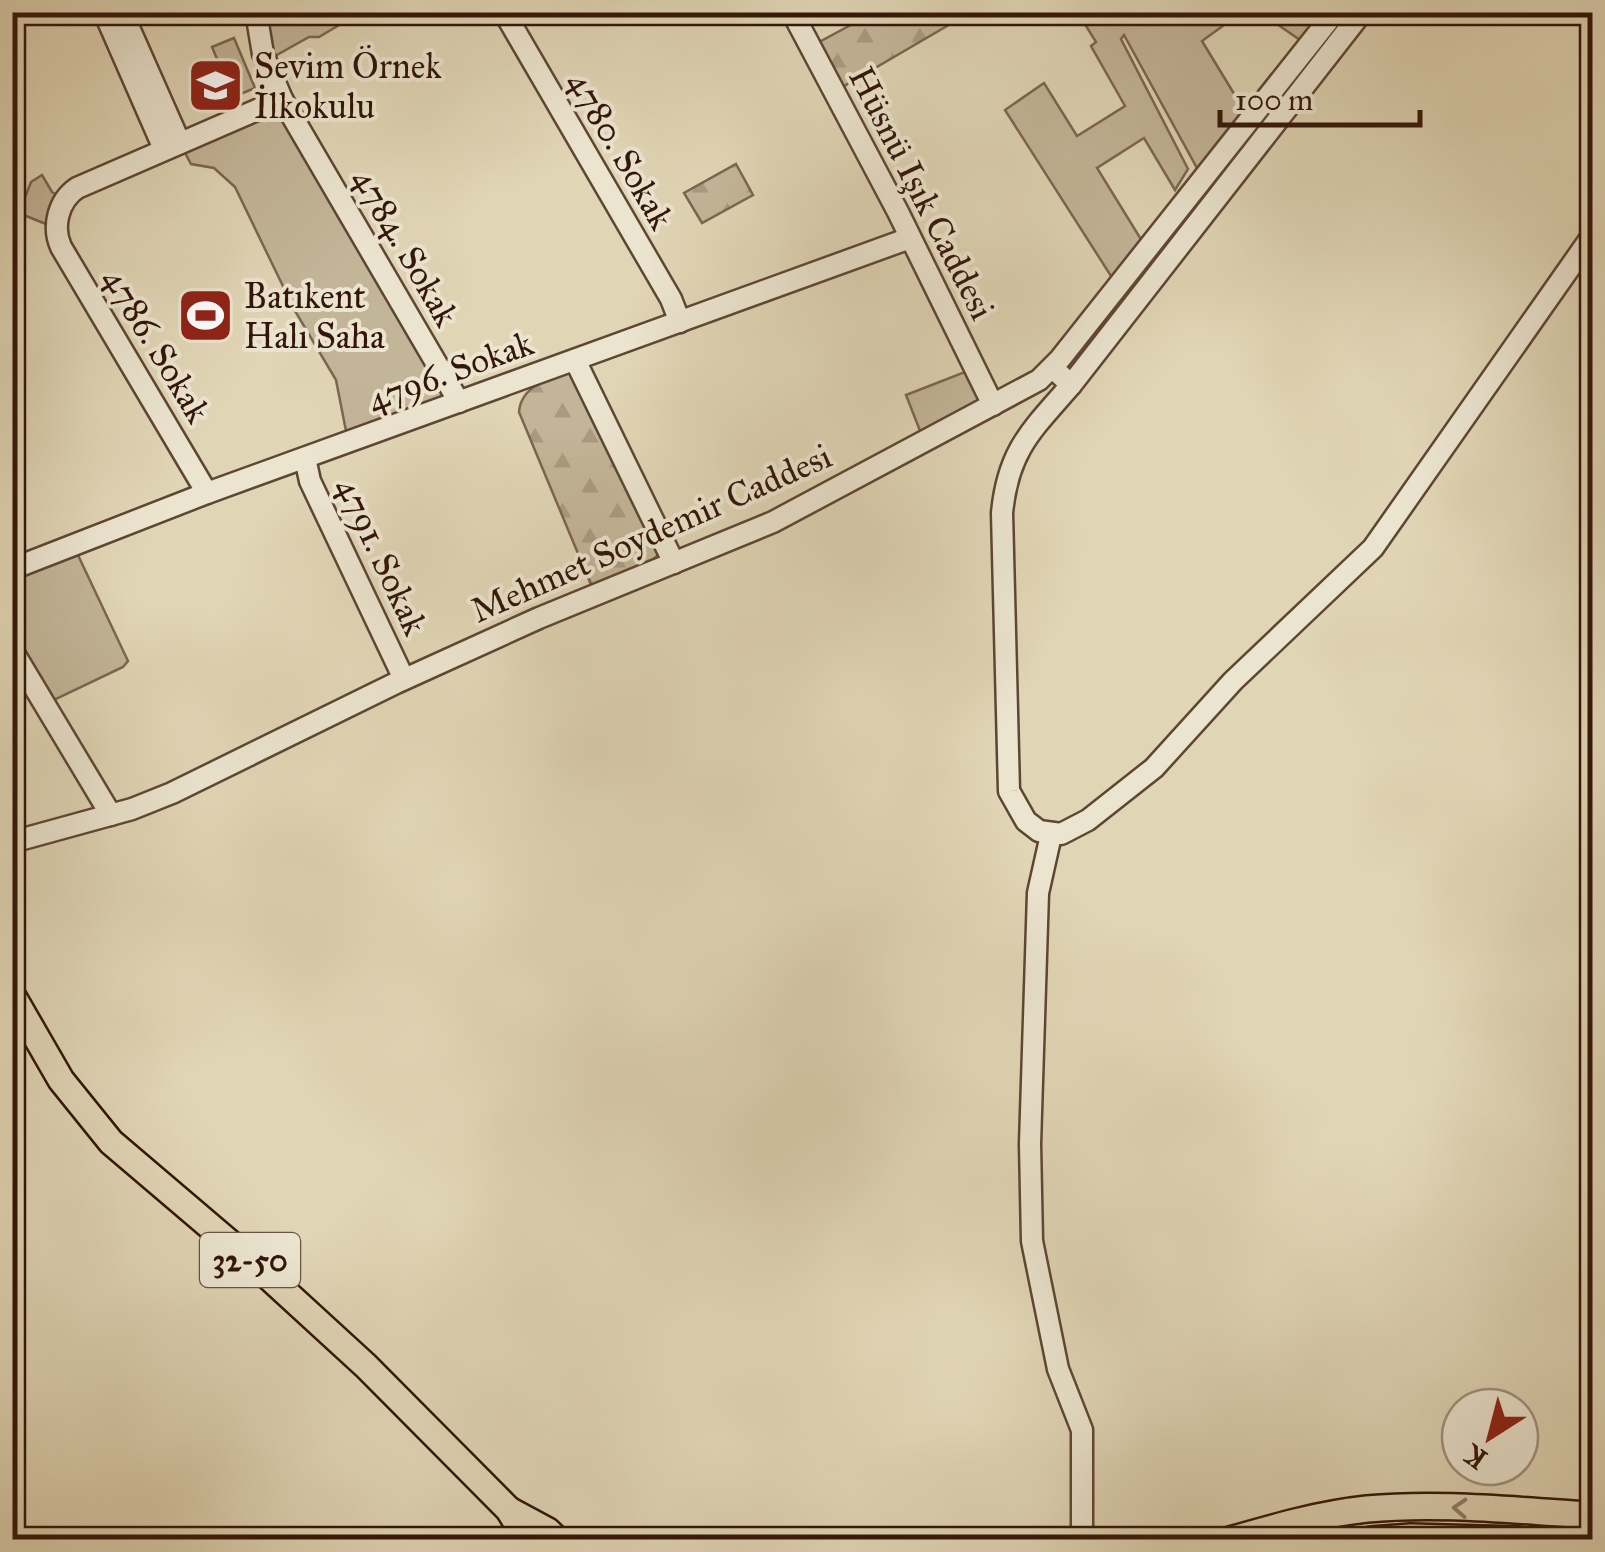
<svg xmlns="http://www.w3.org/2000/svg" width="1605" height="1552" viewBox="0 0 1605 1552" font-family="'IM FELL Great Primer',serif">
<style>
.green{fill:#c3b598;stroke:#7b6650;stroke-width:2.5;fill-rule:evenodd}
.forest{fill:url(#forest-firs);stroke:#7b6650;stroke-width:2.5}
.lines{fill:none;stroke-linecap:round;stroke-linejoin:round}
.minor-casing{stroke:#5e4634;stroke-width:25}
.major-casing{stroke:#331609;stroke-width:30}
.minor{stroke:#ebe4cf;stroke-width:20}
.major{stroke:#e0d5b5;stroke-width:25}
.oneway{stroke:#927f68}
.labels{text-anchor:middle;stroke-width:8;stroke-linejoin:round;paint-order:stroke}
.shield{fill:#ebe4cf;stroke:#6a5444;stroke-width:2.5}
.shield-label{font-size:32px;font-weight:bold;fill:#331609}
.poi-label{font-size:35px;fill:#331609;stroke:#ebe4cf;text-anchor:start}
.street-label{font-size:35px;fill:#331609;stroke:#ebe4cf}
</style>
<defs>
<pattern id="forest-firs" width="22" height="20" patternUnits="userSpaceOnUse" patternTransform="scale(2.5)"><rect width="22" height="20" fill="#c3b598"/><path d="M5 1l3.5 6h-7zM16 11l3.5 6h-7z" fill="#a89b82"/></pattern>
</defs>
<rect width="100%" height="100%" fill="#e0d5b5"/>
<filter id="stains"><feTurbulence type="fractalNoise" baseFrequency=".002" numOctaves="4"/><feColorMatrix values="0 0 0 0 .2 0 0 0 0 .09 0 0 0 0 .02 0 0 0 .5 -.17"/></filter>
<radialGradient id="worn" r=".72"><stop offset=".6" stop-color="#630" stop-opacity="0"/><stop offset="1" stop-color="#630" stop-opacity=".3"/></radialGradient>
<g class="green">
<path d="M 342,12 L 349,14 L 346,21 L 319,37 L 309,37 L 266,61 L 256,13 Z"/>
<path d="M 1242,12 L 1202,41 L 1250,120 L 1335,13 L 1362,13 L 1071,385 L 1053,368 L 1118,287 L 1005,110 L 1044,83 L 1077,136 L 1125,106 L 1091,46 L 1096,42 L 1078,13 ZM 1124,35 L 1198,170 L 1142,241 L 1097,168 L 1144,138 L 1175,190 L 1188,169 L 1121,39 Z"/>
<path d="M 1269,13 L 1320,13 L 1300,40 L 1277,24 Z"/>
<path d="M 234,38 L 255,88 L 233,97 L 212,47 Z"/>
<path d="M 279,110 L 447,396 L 347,436 L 336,380 L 295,311 L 235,187 L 214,168 L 191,164 L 183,149 Z"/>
<path d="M 42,175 L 52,192 L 65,200 L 56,228 L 26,216 L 13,224 L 12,211 L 19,213 L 31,182 Z"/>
<path d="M 975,368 L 993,405 L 924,441 L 906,395 Z"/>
<path d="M 77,553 L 128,661 L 123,667 L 54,700 L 13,635 L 12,578 Z"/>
</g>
<g class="forest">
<path d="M 873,13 L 954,13 L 959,19 L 834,92 L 810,47 Z"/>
<path d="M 736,164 L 753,195 L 702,223 L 684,193 Z"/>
<path d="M 570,372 L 659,554 L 651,562 L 592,587 L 519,412 C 521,386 549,378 570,372 Z"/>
</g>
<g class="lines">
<defs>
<g id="minor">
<path d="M 104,12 L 164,149"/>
<path d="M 122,12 L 180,143"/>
<path d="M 256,12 L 263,54 L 282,99 L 459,402"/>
<path d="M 504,12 L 671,299 L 680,322"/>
<path d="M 792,12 L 898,212 L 993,405"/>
<path d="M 575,360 L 674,563"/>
<path d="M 1053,368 L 1071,385 C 1032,430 1008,450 1002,513 L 1009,791 L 1026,821 L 1039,831 L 1061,834 L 1088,820 L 1154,768 L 1233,681 L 1373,548 L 1592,236"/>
<path d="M 1071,385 L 1362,12"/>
<path d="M 305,458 L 310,481 L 404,679"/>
<path d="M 207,493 L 61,247 C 52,227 58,201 77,188 L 282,99"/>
<path d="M 12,569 L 207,493 L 910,238"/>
<path d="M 12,650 L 111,815"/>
<path d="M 1051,835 L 1038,893 L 1030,1144 L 1032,1241 L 1058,1369 L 1082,1430 L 1082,1540"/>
<path d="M 12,842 L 132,809 L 172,793 L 396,683 L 539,618 L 773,522 L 1039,380 L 1060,359 L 1335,12"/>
</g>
<g id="major">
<path d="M 12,995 L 61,1080 L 111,1142 L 259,1268 L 366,1366 L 509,1510 L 527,1540"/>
<path d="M 509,1510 L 548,1531 L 557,1540"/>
<path d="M 1230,1540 C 1275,1527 1320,1514 1367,1509 C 1441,1502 1518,1511 1592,1515"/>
<path d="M 1371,1540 L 1411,1537 L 1519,1540"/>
</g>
</defs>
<use href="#minor" class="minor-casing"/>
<use href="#major" class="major-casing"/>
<use href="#minor" class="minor"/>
<use href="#major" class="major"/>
</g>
<defs><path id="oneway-chevron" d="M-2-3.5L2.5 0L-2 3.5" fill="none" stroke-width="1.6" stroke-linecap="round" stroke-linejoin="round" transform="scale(2.5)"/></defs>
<use class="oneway" href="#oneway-chevron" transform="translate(1460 1508) rotate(-177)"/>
<defs>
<symbol id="school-square" viewBox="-11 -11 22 22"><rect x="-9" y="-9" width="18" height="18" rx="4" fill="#8f2418" stroke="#ebe4cf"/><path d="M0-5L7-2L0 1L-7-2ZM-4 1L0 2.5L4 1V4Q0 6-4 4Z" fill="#fff"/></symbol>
<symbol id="stadium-square" viewBox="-11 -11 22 22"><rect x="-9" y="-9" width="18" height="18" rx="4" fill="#8f2418" stroke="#ebe4cf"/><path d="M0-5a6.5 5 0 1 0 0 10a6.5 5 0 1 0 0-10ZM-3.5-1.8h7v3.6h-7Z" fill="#fff"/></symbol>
</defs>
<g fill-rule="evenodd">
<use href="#school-square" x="184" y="54" width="63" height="63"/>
<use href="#stadium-square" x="174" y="284" width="63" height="63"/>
</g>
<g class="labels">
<rect class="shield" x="200" y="1233" width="100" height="54" rx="8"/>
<g class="shield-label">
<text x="250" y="1271">32-50</text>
</g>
<g class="poi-label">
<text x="254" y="78">Sevim Örnek<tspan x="254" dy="40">İlkokulu</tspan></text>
<text x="244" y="308">Batıkent<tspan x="244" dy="40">Halı Saha</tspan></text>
</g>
<g class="street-label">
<text transform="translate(621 150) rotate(60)" y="12">4780. Sokak</text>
<text transform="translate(922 193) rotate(63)" y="12">Hüsnü Işık Caddesi</text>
<text transform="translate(406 247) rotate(60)" y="12">4784. Sokak</text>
<text transform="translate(157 345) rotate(59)" y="12">4786. Sokak</text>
<text transform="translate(450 371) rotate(-20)" y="12">4796. Sokak</text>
<text transform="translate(651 533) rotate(-24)" y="12">Mehmet Soydemir Caddesi</text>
<text transform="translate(382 556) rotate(65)" y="12">4791. Sokak</text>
</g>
</g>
<rect width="1605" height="1552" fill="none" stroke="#e0d5b5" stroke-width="50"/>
<rect x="15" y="15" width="1575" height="1522" fill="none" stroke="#331609" stroke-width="5"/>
<rect x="25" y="25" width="1555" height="1502" fill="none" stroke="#331609" stroke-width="2.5"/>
<g transform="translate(1490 1437) rotate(216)"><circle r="48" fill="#ebe4cf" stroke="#a19280" stroke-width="2.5"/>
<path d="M0-8L18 38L0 25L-18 38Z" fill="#8f2418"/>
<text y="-15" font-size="28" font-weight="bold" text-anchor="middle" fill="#331609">K</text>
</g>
<path d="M1220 110v15h200v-15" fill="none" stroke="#331609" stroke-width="5"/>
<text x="1235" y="110" font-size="30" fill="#331609" stroke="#ebe4cf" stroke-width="8" paint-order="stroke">100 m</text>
<rect width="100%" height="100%" filter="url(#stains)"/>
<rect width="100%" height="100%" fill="url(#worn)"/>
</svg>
